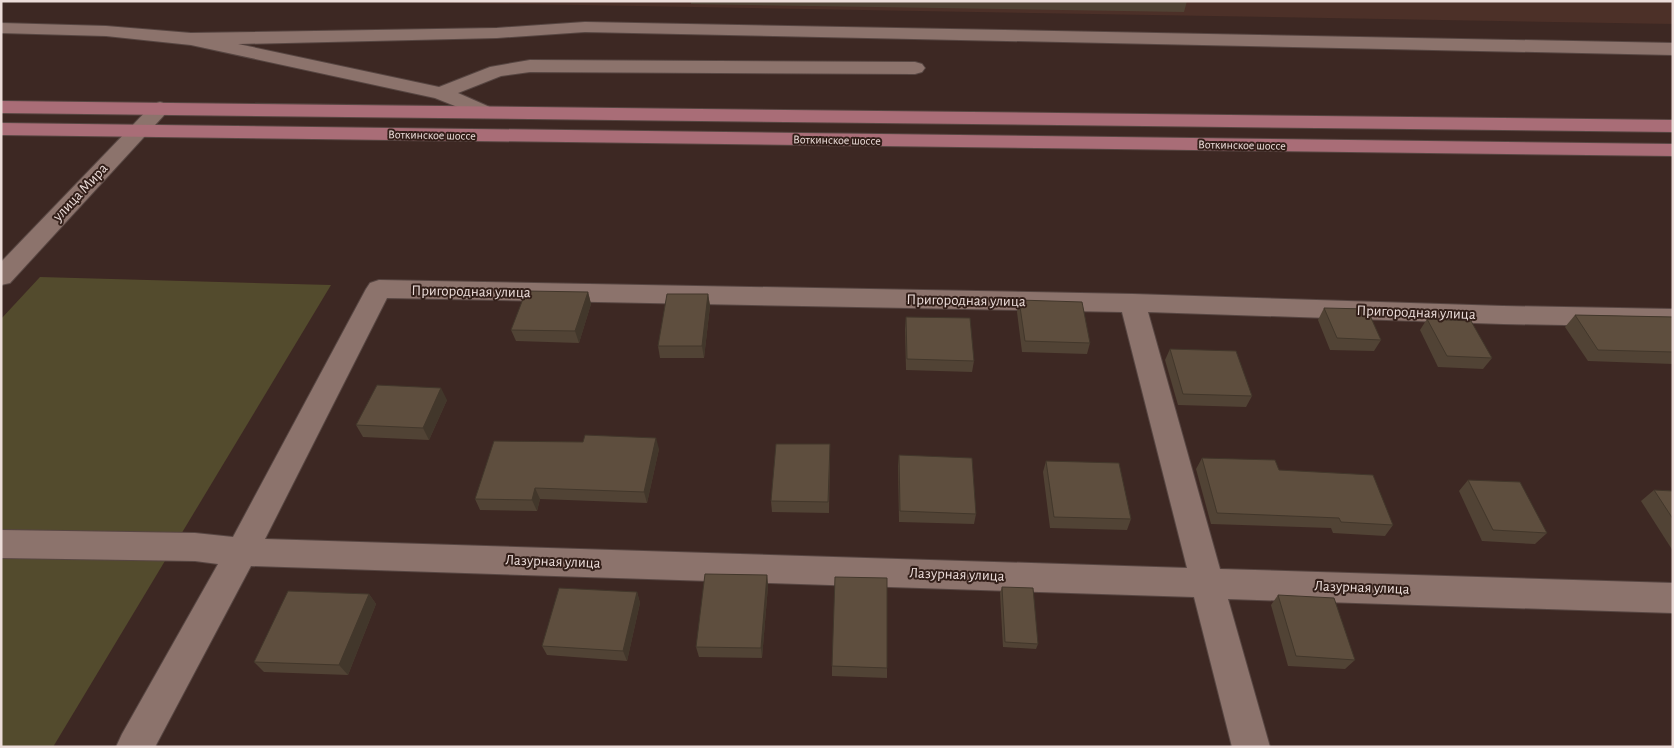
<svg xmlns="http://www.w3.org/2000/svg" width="1674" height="748" viewBox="0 0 1674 748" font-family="'Alegreya Sans',sans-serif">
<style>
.built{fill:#4c3028}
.green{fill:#534b2d}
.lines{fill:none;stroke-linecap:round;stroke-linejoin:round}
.minor-casing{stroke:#574642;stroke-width:2}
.major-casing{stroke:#574642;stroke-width:2}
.minor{fill:#8c736c;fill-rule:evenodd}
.major{fill:#a96d77;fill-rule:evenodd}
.wall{fill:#514335}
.shaded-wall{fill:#42372b}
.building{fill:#5e4e3e;stroke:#42372b}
.labels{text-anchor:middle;stroke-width:4;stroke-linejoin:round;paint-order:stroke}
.far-street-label{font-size:12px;fill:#ecddda;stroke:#331f19}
.street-label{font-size:15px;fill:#ecddda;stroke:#331f19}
</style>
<rect width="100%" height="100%" fill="#3d2823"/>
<path class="built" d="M 343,1 L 1673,1 L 1673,24 Z"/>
<path class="green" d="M 40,277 L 331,285 L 53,747 L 1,747 L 1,319 Z"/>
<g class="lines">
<defs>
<g id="minor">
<path d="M 585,22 L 1673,43 L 1673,55 L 585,32 L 497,38 L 238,44 L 439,87 L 490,67 L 530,60 L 915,62 L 922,64 L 925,68 L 922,72 L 915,74 L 530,72 L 501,76 L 458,93 L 492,108 L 495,112 L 492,116 L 485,118 L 435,98 L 191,45 L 106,36 L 1,33 L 1,23 L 106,26 L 191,33 L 497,28 Z"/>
<path d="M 160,102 L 167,104 L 170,108 L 167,112 L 10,283 L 1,285 L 1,262 L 153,104 Z"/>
<path d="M 379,280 L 1133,294 L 1503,306 L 1673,309 L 1673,327 L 1503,324 L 1148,312 L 1220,569 L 1673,583 L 1673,613 L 1228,599 L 1270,747 L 1232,747 L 1194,597 L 251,566 L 155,747 L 116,747 L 122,734 L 218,564 L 195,561 L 1,558 L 1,530 L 195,533 L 233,537 L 366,289 L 370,283 ZM 387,298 L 1122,312 L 1187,568 L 265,539 Z"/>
</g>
<g id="major">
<path d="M 1,101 L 1673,120 L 1673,132 L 1,113 Z"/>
<path d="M 1,123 L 1673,144 L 1673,156 L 1,135 Z"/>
</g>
</defs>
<use href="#minor" class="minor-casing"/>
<use href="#major" class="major-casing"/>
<use href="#minor" class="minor"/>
<use href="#major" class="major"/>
</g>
<g class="wall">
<path d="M 691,1 L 1187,1 L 1184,12 L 691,4 Z"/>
<path d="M 588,292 L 591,304 L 579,343 L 516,341 L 511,330 Z"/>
<path d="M 708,294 L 710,306 L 704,358 L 660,358 L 658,346 Z"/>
<path d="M 1019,300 L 1090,343 L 1087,354 L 1022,352 L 1017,312 Z"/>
<path d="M 1324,308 L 1381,340 L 1374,351 L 1330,350 L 1318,320 Z"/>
<path d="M 1575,315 L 1673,317 L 1673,364 L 1588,361 L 1565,327 Z"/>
<path d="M 906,317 L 974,361 L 972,372 L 906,370 L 905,329 Z"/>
<path d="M 1427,319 L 1492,358 L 1483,369 L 1438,367 L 1420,330 Z"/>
<path d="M 1170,349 L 1252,396 L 1246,407 L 1178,405 L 1165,360 Z"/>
<path d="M 447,400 L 429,440 L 363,437 L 356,425 Z"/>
<path d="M 583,442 L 659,449 L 647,503 L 540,499 L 537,511 L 480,510 L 475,499 Z"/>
<path d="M 830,455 L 829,513 L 772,512 L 771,501 Z"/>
<path d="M 899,455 L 976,514 L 974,524 L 899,522 L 898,466 Z"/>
<path d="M 1202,458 L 1279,470 L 1393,525 L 1385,536 L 1333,533 L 1331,528 L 1211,524 L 1196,469 Z"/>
<path d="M 1046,461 L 1131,519 L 1127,530 L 1050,528 L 1043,472 Z"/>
<path d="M 1468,480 L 1547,533 L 1535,544 L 1482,541 L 1459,491 Z"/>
<path d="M 1654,490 L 1673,491 L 1673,551 L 1641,501 Z"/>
<path d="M 767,575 L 768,586 L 762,658 L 699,657 L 696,647 Z"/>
<path d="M 1002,587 L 1038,644 L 1036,649 L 1003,647 L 1000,593 Z"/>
<path d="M 637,592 L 640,603 L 627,661 L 547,655 L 542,646 Z"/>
<path d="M 369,594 L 376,604 L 348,675 L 264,672 L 254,662 Z"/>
<path d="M 1278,595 L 1355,660 L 1345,669 L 1288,666 L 1271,605 Z"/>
<path d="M 832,666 L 887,668 L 887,678 L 832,676 Z"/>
</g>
<g class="shaded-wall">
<path d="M 588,292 L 591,304 L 579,343 L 575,331 Z"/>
<path d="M 708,294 L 710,306 L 704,358 L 702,346 Z"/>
<path d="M 441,388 L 447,400 L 429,440 L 423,428 Z"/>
<path d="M 656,438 L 659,449 L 647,503 L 644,492 Z"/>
<path d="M 535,488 L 540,499 L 537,511 L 532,500 Z"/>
<path d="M 767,575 L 768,586 L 762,658 L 761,648 Z"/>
<path d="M 637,592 L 640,603 L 627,661 L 623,651 Z"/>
<path d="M 369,594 L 376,604 L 348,675 L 339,665 Z"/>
</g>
<g class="building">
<path d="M 526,291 L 588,292 L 575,331 L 511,330 Z"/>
<path d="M 667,294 L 708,294 L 702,346 L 658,346 Z"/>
<path d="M 1019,300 L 1082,302 L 1090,343 L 1025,341 Z"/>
<path d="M 1324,308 L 1367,309 L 1381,340 L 1337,338 Z"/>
<path d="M 1575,315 L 1673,317 L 1673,352 L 1598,350 Z"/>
<path d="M 906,317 L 970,318 L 974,361 L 907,359 Z"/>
<path d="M 1427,319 L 1471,321 L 1492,358 L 1447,356 Z"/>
<path d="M 1170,349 L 1236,351 L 1252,396 L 1183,394 Z"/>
<path d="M 377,385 L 441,388 L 423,428 L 356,425 Z"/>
<path d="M 585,435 L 656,438 L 644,492 L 535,488 L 532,500 L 475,499 L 494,441 L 583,442 Z"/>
<path d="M 776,444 L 830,444 L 828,502 L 771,501 Z"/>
<path d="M 899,455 L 972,458 L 976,514 L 900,511 Z"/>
<path d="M 1202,458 L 1275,460 L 1279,470 L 1373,475 L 1393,525 L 1341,522 L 1339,518 L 1217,513 Z"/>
<path d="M 1046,461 L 1119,463 L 1131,519 L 1054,517 Z"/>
<path d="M 1468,480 L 1520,482 L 1547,533 L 1493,530 Z"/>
<path d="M 1654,490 L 1673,491 L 1673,519 Z"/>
<path d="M 705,574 L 767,575 L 761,648 L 696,647 Z"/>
<path d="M 835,577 L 887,578 L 887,668 L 832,666 Z"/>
<path d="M 1002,587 L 1033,588 L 1038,644 L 1005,642 Z"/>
<path d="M 559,588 L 637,592 L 623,651 L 542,646 Z"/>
<path d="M 288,591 L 369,594 L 339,665 L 254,662 Z"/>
<path d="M 1278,595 L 1334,598 L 1355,660 L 1296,656 Z"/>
</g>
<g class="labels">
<g class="far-street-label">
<text transform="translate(432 135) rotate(1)" y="4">Воткинское шоссе</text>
<text transform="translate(837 140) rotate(1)" y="4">Воткинское шоссе</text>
<text transform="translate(1242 145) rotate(1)" y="4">Воткинское шоссе</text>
</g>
<g class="street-label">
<text transform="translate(80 192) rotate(-47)" y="5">улица Мира</text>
<text transform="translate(471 291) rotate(1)" y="5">Пригородная улица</text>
<text transform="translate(966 300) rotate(1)" y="5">Пригородная улица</text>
<text transform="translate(1416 312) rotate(2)" y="5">Пригородная улица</text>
<text transform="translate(553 561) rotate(2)" y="5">Лазурная улица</text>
<text transform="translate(957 574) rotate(2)" y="5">Лазурная улица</text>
<text transform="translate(1362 587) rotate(2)" y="5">Лазурная улица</text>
</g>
</g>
<rect width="1674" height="748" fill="none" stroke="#ecddda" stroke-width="5"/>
</svg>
